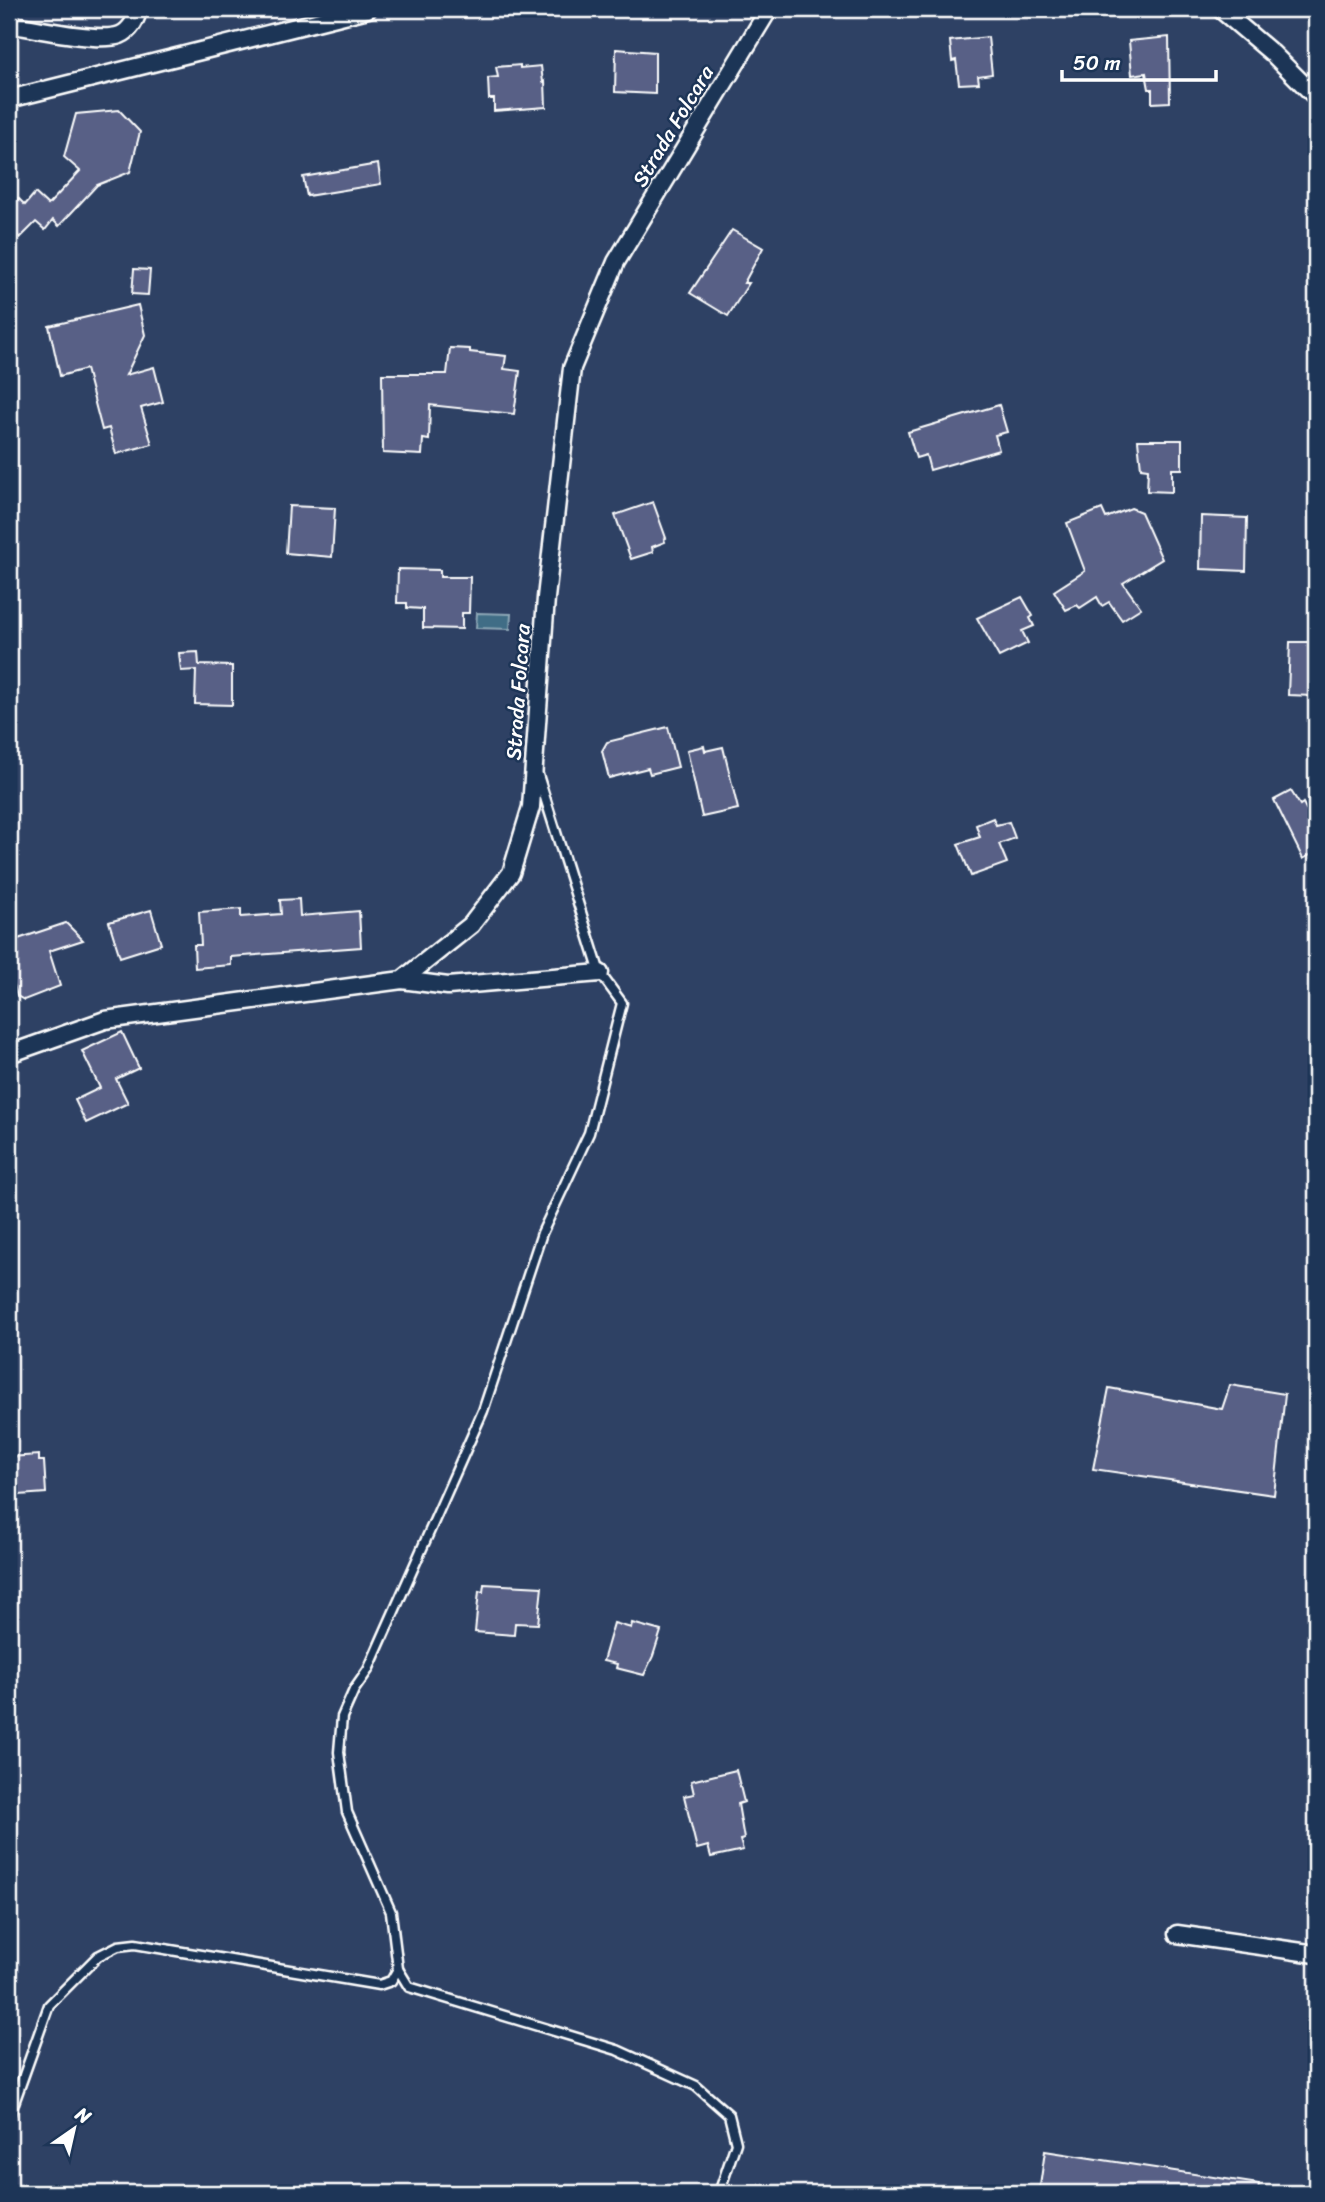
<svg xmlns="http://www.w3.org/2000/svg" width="1325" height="2202" viewBox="0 0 1325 2202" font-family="Sriracha,sans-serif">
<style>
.water{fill:#416d86;stroke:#8da7b6;stroke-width:2}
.building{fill:#586086;stroke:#fff;stroke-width:2}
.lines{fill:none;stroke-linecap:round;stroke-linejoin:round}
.lane-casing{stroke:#fff;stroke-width:13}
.street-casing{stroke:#fff;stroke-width:21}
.lane{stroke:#1d3557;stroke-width:8}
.street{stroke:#1d3557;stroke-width:16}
.labels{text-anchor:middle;stroke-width:5;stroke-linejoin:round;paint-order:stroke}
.street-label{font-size:21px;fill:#fff;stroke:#1d3557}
</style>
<rect width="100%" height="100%" fill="#2e4164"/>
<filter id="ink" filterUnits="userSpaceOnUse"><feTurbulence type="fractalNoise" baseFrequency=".0143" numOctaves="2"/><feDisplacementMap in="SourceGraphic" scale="14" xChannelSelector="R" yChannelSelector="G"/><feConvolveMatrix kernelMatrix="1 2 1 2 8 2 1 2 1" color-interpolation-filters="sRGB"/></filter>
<g filter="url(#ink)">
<path class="water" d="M 477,613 L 511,614 L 510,629 L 476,628 Z"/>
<g class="building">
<path d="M 988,37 L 992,74 L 978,76 L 979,83 L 959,84 L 956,60 L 952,61 L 950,41 Z"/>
<path d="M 1169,37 L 1170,102 L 1152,103 L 1152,89 L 1149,89 L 1146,73 L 1132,75 L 1129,41 Z"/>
<path d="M 616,49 L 655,52 L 655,94 L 615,92 Z"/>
<path d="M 520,65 L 520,68 L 541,66 L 543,82 L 545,81 L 546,107 L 494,111 L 494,99 L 489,99 L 488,78 L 498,77 L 496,67 Z"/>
<path d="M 119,110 L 140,132 L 130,172 L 97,185 L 59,226 L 53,220 L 45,230 L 36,222 L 20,238 L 9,227 L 9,208 L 18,198 L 25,205 L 35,193 L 48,205 L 80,171 L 64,157 L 76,114 Z"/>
<path d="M 378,164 L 381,184 L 307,196 L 303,177 Z"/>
<path d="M 732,230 L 763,248 L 744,283 L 749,283 L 728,316 L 690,293 Z"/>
<path d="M 134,269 L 150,270 L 148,295 L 132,294 Z"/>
<path d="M 138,305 L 145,335 L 126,375 L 154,367 L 163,402 L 141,408 L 152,444 L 116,454 L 109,428 L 102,430 L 86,369 L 60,376 L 49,326 Z"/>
<path d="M 450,348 L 470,349 L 470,352 L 506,356 L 504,369 L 520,371 L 514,414 L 430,405 L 429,440 L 423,439 L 422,455 L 383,453 L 382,374 L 447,374 Z"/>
<path d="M 999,405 L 1007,432 L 995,435 L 999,450 L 930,470 L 926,455 L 916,458 L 908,432 Z"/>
<path d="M 1138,440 L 1182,440 L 1182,469 L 1172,469 L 1172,492 L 1147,491 L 1148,469 L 1141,468 Z"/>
<path d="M 653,502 L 666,538 L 664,539 L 665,542 L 652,547 L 653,552 L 631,559 L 615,515 Z"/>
<path d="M 289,506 L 335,508 L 332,557 L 286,553 Z"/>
<path d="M 1131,508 L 1141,512 L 1162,559 L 1123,583 L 1141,608 L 1122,620 L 1109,602 L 1102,606 L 1097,597 L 1080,608 L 1077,605 L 1066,610 L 1054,591 L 1085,571 L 1067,523 L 1102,509 L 1106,518 Z"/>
<path d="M 1201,516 L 1247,518 L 1246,571 L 1200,569 Z"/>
<path d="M 398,569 L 440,570 L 440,577 L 470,577 L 469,613 L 462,613 L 462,629 L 423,628 L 423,609 L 407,608 L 407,603 L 397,603 Z"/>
<path d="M 1022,597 L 1033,616 L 1030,618 L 1034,626 L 1022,631 L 1028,643 L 999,657 L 977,618 Z"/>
<path d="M 1290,642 L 1316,642 L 1316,685 L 1313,685 L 1313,696 L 1288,695 Z"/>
<path d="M 198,652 L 199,665 L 232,666 L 232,705 L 195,704 L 196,670 L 181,671 L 179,653 Z"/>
<path d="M 668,727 L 678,767 L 650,774 L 648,768 L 609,778 L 602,751 L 607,742 Z"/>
<path d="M 704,746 L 705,751 L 723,747 L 738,809 L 702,817 L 687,750 Z"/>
<path d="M 1291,791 L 1300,805 L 1303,803 L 1316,828 L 1316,852 L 1303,859 L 1274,800 Z"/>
<path d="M 993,818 L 996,825 L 1009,822 L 1015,838 L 999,844 L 1007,863 L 971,876 L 958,844 L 980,837 L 976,825 Z"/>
<path d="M 299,899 L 300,916 L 359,911 L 361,947 L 231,957 L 231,965 L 195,968 L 194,945 L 201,945 L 199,912 L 241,909 L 241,917 L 281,914 L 280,900 Z"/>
<path d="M 151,910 L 161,944 L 120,957 L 109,922 Z"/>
<path d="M 66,923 L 83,940 L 49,951 L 60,986 L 24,1000 L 17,996 L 9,966 L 9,958 L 16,956 L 12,941 Z"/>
<path d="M 122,1032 L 139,1068 L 116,1079 L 128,1103 L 86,1123 L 75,1100 L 100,1088 L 82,1051 Z"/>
<path d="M 1230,1385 L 1285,1394 L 1274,1495 L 1093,1469 L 1109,1388 L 1222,1409 Z"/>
<path d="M 39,1455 L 39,1461 L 44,1461 L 46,1493 L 19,1495 L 18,1490 L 9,1490 L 9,1457 Z"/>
<path d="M 484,1584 L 542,1587 L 538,1624 L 515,1623 L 514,1635 L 475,1632 L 479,1591 L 483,1592 Z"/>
<path d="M 614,1623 L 631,1628 L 632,1623 L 661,1631 L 653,1656 L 644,1675 L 616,1668 L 617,1664 L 603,1661 Z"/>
<path d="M 736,1770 L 744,1802 L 738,1804 L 744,1839 L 740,1840 L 743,1850 L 711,1857 L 708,1846 L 697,1849 L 684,1796 L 694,1794 L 691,1781 Z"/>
<path d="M 1045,2151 L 1259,2184 L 1258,2193 L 1039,2193 Z"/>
</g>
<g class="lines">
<defs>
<g id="lane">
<path d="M 398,1969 L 409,1987 L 617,2050 L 696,2086 L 729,2115 L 736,2143 L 719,2193"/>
<path d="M 9,2117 L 49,2005 L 98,1956 L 118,1946 L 135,1944 L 379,1985 L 391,1981 L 398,1969 L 391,1912 L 347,1812 L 339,1752 L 342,1717 L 354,1690 L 368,1670 L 483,1411 L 542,1233 L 589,1133 L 622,1003 L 600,973 L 538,775"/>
</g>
<g id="street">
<path d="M 1220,9 L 1272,53 L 1316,97"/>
<path d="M 9,24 C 33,28 99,43 120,35 C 130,31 137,19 138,9"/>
<path d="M 9,99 L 368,9"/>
<path d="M 402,980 L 448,986 L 600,973"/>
<path d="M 9,1054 L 105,1020 L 402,980 L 471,925 L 511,873 L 531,807 L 546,598 L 572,368 L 616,262 L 769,9"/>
<path d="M 1177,1934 L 1316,1954"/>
</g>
</defs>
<use href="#lane" class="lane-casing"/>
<use href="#street" class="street-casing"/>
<use href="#lane" class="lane"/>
<use href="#street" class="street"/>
</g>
</g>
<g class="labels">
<g class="street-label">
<text transform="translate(673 126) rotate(-59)" y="7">Strada Folcara</text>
<text transform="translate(518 692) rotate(-86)" y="7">Strada Folcara</text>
</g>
</g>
<rect width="1325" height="2202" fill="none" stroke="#1d3557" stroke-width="35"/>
<rect x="18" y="18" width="1290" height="2167" fill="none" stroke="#fff" stroke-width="2.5" filter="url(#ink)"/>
<g transform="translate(74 2129) rotate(34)" stroke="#1d3557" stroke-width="5" paint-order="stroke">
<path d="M0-5L12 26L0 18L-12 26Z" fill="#ffffff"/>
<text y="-10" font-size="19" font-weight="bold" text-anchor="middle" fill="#ffffff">N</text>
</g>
<path d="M1062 70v10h154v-10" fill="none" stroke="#ffffff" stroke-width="3.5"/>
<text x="1073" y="70" font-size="21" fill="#ffffff" stroke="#1d3557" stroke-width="5" paint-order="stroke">50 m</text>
</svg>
